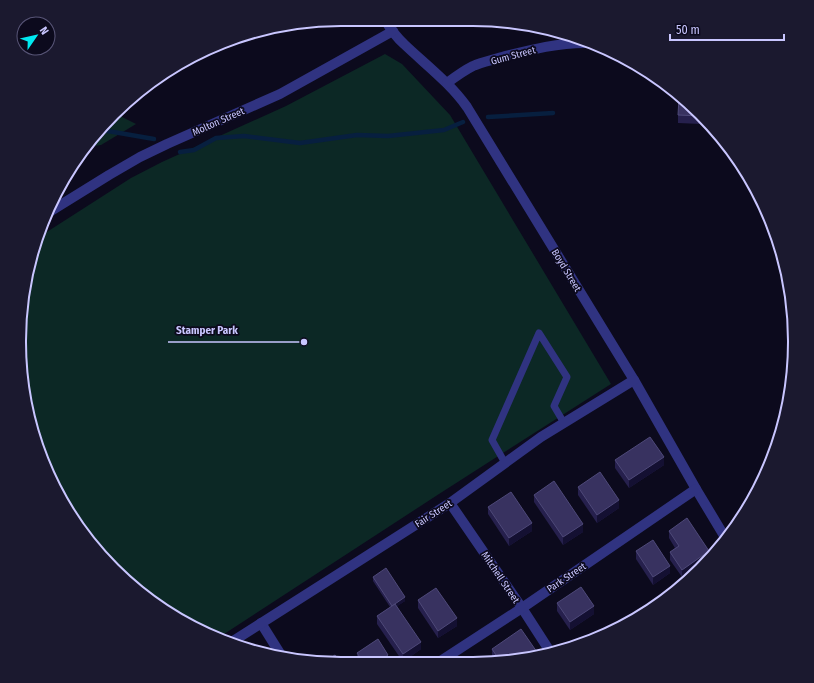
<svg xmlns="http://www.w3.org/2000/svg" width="814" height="683" viewBox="0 0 814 683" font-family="'Fira Sans Condensed',sans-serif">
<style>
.green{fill:#0c2825}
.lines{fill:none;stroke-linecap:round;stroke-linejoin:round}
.stream{stroke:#071f3f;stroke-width:4.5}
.service{stroke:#303381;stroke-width:7}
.minor{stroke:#303381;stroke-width:10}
.wall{fill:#26204d}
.shaded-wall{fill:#141032}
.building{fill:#383260;stroke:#4e4979}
.labels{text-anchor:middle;stroke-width:3.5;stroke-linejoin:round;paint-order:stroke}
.street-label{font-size:10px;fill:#c9c6ff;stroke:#0c0a1d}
.rim{fill:none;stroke:#c9c6ff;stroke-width:2}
.leader{fill:none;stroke:#c9c6ff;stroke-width:1.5}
.callout-dot{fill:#c9c6ff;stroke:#0c0a1d;stroke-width:1.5}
.callout-label{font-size:11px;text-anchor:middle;font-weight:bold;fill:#c9c6ff;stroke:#0c0a1d;stroke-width:3.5;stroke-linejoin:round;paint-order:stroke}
</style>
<rect width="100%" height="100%" fill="#0c0a1d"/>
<g class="green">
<path d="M 385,54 L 402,64 L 450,115 L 611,384 L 439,494 L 218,638 L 180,621 L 114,570 L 73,520 L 43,465 L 22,383 L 22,300 L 39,237 L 131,178 L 162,162 L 286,106 Z"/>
<path d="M 116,114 L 136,124 L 101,145 L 87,147 Z"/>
</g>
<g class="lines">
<g class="stream">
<path d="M 488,117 L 553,113"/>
<path d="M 102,130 L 154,139"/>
<path d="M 180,152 L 194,150 L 216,138 L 244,136 L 300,143 L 357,135 L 388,136 L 444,130 L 463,122"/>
</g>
<path class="service" d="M 505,463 L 492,440 L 539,333 L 567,377 L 554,406 L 564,423"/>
<g class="minor">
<path d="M 385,20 C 390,28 396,37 404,44 C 426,65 450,83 467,107 L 634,380 L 696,489 L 726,539"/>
<path d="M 447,83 C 455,77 463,71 473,66 C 482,62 493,60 502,57 C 530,50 556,43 585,43"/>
<path d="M 46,214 L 109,175 L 140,157 L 167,144 L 280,94 L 393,31"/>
<path d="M 450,503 L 522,608 L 551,653"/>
<path d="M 261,623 L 281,655"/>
<path d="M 230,643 L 450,503 L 541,437 L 634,380"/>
<path d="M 436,664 L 522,608 L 696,489"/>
</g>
</g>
<g class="wall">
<path d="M 701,114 L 701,124 L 678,123 L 678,115 Z"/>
<path d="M 615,460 L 664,465 L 629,488 L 615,468 Z"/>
<path d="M 578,487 L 619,508 L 597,523 L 578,495 Z"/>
<path d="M 534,495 L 583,532 L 563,545 L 534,502 Z"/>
<path d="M 488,507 L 532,531 L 509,546 L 488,514 Z"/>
<path d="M 669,531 L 709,559 L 682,577 L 670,560 L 670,552 L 675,548 L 669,538 Z"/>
<path d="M 636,551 L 670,573 L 653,585 L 636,559 Z"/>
<path d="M 373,577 L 405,601 L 397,606 L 421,649 L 403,662 L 377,624 L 377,616 L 390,607 L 373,581 Z"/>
<path d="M 418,600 L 457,626 L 438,638 L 418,608 Z"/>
<path d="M 557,603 L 594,614 L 570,630 L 557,611 Z"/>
<path d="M 492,649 L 539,657 L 536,658 L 495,662 L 492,657 Z"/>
<path d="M 357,653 L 388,663 L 387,664 L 359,663 L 357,661 Z"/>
</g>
<g class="shaded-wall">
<path d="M 664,457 L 664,465 L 629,488 L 629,480 Z"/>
<path d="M 619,500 L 619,508 L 597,523 L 597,515 Z"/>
<path d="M 532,523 L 532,531 L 509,546 L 509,538 Z"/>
<path d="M 583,524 L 583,532 L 563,545 L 563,537 Z"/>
<path d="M 709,551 L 709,559 L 682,577 L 682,570 Z"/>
<path d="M 670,566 L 670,573 L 653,585 L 653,577 Z"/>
<path d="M 405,597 L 405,601 L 392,610 L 392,606 Z"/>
<path d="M 594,606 L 594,614 L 570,630 L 570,622 Z"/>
<path d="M 457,618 L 457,626 L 438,638 L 438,631 Z"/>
<path d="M 421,642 L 421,649 L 403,662 L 403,654 Z"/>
<path d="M 388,655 L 388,663 L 387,664 L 376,664 Z"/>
</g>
<g class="building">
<path d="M 679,98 L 701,114 L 701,116 L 678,115 Z"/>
<path d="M 650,437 L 664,457 L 629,480 L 615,460 Z"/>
<path d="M 600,472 L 619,500 L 597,515 L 578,487 Z"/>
<path d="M 554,481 L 583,524 L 563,537 L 534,495 Z"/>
<path d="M 511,492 L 532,523 L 509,538 L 488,507 Z"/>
<path d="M 687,518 L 709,551 L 682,570 L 670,552 L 679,546 L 669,531 Z"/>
<path d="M 653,540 L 670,566 L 653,577 L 636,551 Z"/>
<path d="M 386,568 L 405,597 L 392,606 L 373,577 Z"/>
<path d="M 581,587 L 594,606 L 570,622 L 557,603 Z"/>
<path d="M 436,588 L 457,618 L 438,631 L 418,600 Z"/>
<path d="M 395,604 L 421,642 L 403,654 L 377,616 Z"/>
<path d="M 521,629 L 539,655 L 535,658 L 500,661 L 492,649 Z"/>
<path d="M 378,639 L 388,655 L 376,664 L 364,663 L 357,653 Z"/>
<path d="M 335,655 L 341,663 L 322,663 Z"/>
</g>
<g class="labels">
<g class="street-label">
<text transform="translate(513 55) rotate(-15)" y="4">Gum Street</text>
<text transform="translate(218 121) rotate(-24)" y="4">Molton Street</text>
<text transform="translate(567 270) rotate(59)" y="4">Boyd Street</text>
<text transform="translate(433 513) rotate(-33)" y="4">Fair Street</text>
<text transform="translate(501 577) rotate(56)" y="4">Mitchell Street</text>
<text transform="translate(566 577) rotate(-34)" y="4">Park Street</text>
</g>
</g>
<path d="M0 0H814V683H0ZM341 26H473A315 315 0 0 1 788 341V342A315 315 0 0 1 473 657H341A315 315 0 0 1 26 342V341A315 315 0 0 1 341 26Z" fill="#1b192f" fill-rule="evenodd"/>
<path class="rim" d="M341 26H473A315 315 0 0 1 788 341V342A315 315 0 0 1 473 657H341A315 315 0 0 1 26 342V341A315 315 0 0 1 341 26Z"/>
<path class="leader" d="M304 342L246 342H168"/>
<circle class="callout-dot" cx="304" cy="342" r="4"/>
<g class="callout-label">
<text x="207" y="334">Stamper Park</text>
</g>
<g transform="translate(36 36) rotate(56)"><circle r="19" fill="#0c0a1d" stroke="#585577"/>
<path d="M0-3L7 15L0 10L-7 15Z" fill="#00e9f1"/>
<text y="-6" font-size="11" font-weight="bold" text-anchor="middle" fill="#c9c6ff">N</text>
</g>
<path d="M670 34v6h114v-6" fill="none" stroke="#c9c6ff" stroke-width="2"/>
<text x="676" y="34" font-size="12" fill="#c9c6ff" stroke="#0c0a1d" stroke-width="3" paint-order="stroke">50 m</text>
</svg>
